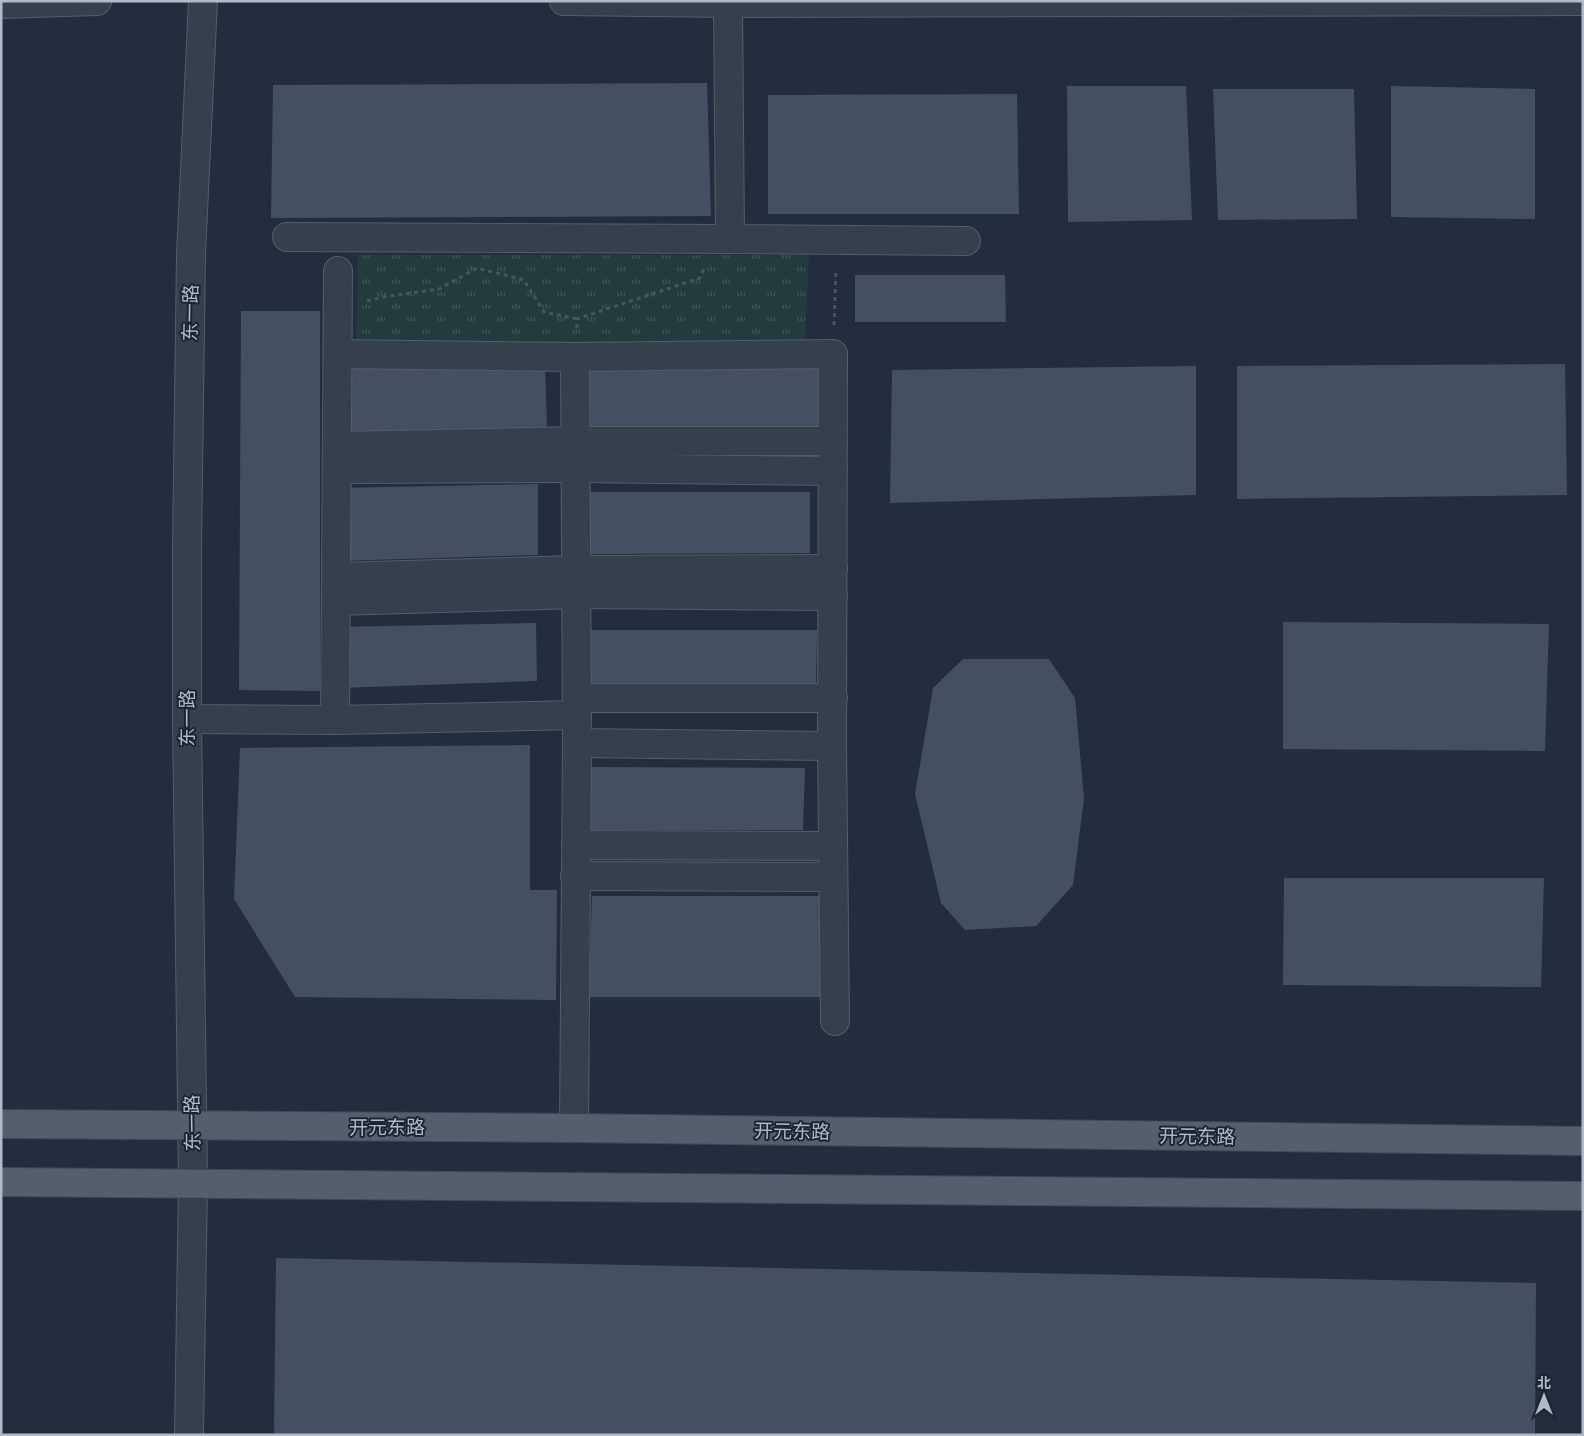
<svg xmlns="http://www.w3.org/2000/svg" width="1584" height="1436" viewBox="0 0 1584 1436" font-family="Karla,'Noto Sans SC',sans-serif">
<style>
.park{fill:url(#park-tufts)}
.building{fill:#435061}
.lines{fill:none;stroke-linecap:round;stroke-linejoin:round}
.minor-casing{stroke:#545d6b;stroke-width:30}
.major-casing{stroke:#3f4956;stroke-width:30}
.path{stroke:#42585b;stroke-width:3;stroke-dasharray:4 4;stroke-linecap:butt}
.minor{stroke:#36404d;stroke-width:28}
.major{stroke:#545f6d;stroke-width:28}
.labels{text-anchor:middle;stroke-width:4;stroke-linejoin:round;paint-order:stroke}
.street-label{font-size:19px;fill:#b2bac8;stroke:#1b2532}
</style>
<defs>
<pattern id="park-tufts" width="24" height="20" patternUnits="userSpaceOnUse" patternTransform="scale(1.25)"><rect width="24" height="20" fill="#243b3e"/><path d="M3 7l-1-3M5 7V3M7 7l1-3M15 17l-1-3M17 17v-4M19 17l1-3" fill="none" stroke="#415558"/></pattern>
</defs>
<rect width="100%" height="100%" fill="#222e3d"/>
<path class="park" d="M 358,255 L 809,255 L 805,345 L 356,347 Z"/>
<g class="building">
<path d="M 707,83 L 711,216 L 271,218 L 273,85 Z"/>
<path d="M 1067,86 L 1186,86 L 1192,220 L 1068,222 Z"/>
<path d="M 1391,86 L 1535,89 L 1535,219 L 1391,217 Z"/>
<path d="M 1213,89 L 1354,89 L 1357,219 L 1218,220 Z"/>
<path d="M 1017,94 L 1019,214 L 768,214 L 768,95 Z"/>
<path d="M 855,275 L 1005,275 L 1006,322 L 855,322 Z"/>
<path d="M 241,311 L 320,311 L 320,691 L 239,690 Z"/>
<path d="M 545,361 L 547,429 L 339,431 L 340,364 Z"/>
<path d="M 1565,364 L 1567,495 L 1237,499 L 1237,366 Z"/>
<path d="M 822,366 L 822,430 L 588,430 L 587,368 Z"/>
<path d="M 1196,366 L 1196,495 L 890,503 L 892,370 Z"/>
<path d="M 538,484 L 538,555 L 337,561 L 337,488 Z"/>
<path d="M 584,492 L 810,492 L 810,553 L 584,554 Z"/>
<path d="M 1283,622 L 1549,624 L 1545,751 L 1283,749 Z"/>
<path d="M 536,623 L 537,681 L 339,688 L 337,627 Z"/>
<path d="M 583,630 L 817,630 L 816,687 L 584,687 Z"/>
<path d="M 963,659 L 1049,659 L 1075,698 L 1084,798 L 1073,885 L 1036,926 L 965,930 L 941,903 L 915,794 L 933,688 Z"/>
<path d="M 530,745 L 530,890 L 557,890 L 556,1000 L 295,997 L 234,899 L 240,748 Z"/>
<path d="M 583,767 L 805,768 L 803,830 L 583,830 Z"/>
<path d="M 1284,878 L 1544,878 L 1541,987 L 1283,985 Z"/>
<path d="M 592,896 L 823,896 L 823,997 L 589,997 Z"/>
<path d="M 276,1258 L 1536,1283 L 1535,1435 L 274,1435 Z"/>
</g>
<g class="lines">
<defs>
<g id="minor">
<path d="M 564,1 L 728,3 L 1583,1"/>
<path d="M 728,3 L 730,239 L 966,241"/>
<path d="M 1,4 L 97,1"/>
<path d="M 287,237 L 730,239"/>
<path d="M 338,354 L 575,357 L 833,354 L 832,746 L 835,1021"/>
<path d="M 337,446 L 576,441 L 833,441"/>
<path d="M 337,469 L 576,468 L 833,471"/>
<path d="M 336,577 L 576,570 L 833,569"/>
<path d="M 336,601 L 576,594 L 833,596"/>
<path d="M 577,698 L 833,698"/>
<path d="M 187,719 L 335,720 L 577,715"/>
<path d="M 335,720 L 338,271"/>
<path d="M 577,743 L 832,746"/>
<path d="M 576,845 L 833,846"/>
<path d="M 575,876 L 833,877"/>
<path d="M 574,1128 L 577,743 L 575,357"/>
<path d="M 189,1435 L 193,1183 L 187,719 L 187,548 L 191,254 L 203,1"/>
</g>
<g id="major">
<path d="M 1,1124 L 574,1128 L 1583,1141"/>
<path d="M 1,1182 L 1583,1196"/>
</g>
</defs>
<use href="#minor" class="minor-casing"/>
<use href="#major" class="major-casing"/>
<g class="path">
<path d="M 367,301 L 383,297 L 439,289 L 477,268 L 524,280 L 544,312 L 577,319"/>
<path d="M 834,325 L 836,269"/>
<path d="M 577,328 L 577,319 L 700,278 L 705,266"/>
</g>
<use href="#minor" class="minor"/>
<use href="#major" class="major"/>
</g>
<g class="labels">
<g class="street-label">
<text transform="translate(190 313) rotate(-89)" y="7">东一路</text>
<text transform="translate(187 718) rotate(-90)" y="7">东一路</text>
<text transform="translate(192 1123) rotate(-91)" y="7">东一路</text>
<text x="387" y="1134">开元东路</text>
<text transform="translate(792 1131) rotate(1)" y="7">开元东路</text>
<text transform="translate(1197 1136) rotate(1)" y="7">开元东路</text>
</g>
</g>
<rect width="1584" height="1436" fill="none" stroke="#b2bac8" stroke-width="5"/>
<g transform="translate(1544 1396)" stroke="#1b2532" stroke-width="4" paint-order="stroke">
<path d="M0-4L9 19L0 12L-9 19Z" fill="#b2bac8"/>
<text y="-8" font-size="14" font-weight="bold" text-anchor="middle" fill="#b2bac8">北</text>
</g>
</svg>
